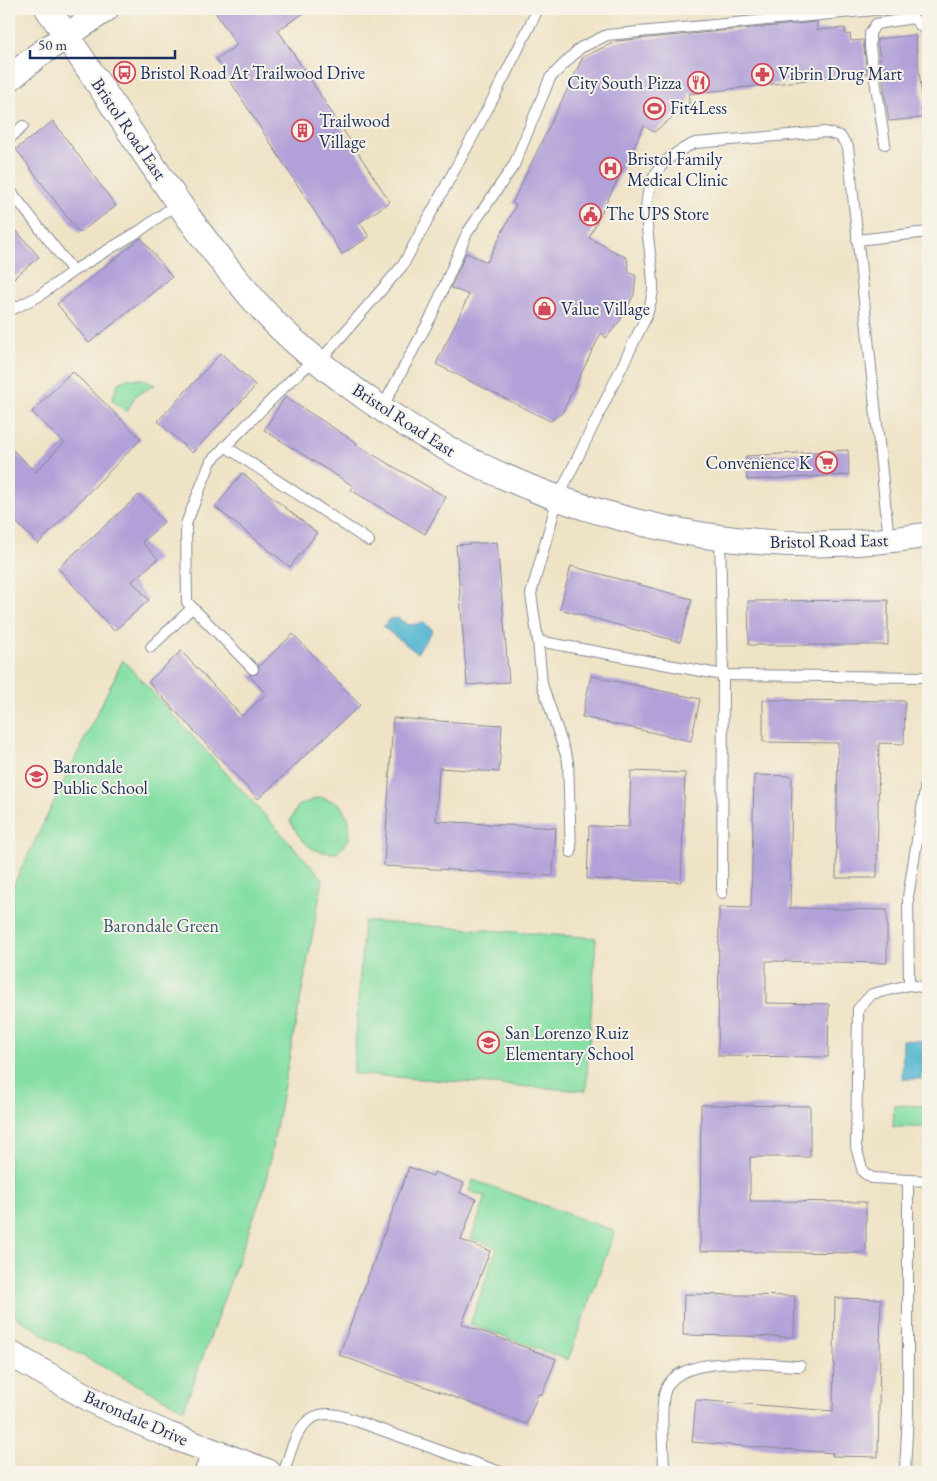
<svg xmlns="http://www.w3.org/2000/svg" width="937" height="1481" viewBox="0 0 937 1481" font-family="'EB Garamond',serif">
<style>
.green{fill:#85dfa4;stroke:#508781}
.water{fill:#52b6d0;stroke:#367297}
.building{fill:#b2a1d8}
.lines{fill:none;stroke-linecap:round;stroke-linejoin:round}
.service-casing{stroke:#858992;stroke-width:12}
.minor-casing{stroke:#858992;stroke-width:22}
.tertiary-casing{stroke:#858992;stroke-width:27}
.service{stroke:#fff;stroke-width:10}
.minor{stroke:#fff;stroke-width:20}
.tertiary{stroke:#fff;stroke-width:25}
.labels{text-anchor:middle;stroke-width:4;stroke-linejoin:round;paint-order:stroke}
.poi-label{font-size:18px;fill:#1b2f5e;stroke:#f7f3e8;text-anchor:start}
.street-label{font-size:18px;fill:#1b2f5e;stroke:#f7f3e8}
.park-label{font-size:18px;fill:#365b70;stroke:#f7f3e8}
</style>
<rect width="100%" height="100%" fill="#f7f3e8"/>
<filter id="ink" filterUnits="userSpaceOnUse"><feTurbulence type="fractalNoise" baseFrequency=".02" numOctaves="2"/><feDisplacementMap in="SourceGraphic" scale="10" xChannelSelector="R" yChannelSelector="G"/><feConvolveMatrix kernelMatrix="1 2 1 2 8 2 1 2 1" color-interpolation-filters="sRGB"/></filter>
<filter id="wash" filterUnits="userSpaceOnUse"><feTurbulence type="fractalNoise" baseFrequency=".0096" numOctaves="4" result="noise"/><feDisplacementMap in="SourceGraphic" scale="20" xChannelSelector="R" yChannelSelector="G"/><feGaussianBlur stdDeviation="1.12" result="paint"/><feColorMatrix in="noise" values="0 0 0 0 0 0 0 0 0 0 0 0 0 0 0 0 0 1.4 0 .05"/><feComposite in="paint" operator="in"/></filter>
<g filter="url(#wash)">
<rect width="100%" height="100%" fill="#efe3c6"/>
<g class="green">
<path d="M 127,379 L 142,379 L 155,385 L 135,396 L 127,412 L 112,400 L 118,383 Z"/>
<path d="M 123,660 L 323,879 L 265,1186 L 184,1409 L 52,1340 L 9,1312 L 9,894 Z"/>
<path d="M 319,797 L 339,803 L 349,820 L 350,838 L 337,853 C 310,853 303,844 290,821 L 298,806 Z"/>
<path d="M 364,921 L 596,938 L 586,1091 L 353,1074 Z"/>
<path d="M 894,1105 L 926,1106 L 926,1127 L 893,1127 Z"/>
<path d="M 473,1180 L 615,1231 L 568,1360 L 470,1324 L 497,1248 L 471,1238 L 486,1197 L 469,1191 Z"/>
</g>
<g class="water">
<path d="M 398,618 L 408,625 L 424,623 L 433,630 L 417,653 L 383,627 L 389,619 Z"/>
<path d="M 903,1040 L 923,1041 L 922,1079 L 902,1079 Z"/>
</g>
<g id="blocks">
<g class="building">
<path d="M 213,9 L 310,9 L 278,30 L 390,202 L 360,222 L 369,237 L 342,254 L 216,59 L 237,45 Z"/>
<path d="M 817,22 L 817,30 L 845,28 L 846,35 L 850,34 L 851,41 L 863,40 L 867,73 L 689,94 L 689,104 L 654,132 L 644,126 L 589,238 L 627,258 L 629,272 L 636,276 L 634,295 L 619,322 L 606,338 L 601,333 L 562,413 L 550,421 L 436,364 L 469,295 L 451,288 L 466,253 L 487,262 L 516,205 L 512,203 L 583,57 L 617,41 Z"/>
<path d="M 915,35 L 923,106 L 921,107 L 922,118 L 889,121 L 877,39 Z"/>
<path d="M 53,121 L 116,206 L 79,233 L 16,149 Z"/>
<path d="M 9,222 L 39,257 L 9,282 Z"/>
<path d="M 141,238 L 172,277 L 89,343 L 57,304 Z"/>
<path d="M 221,353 L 256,386 L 192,453 L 158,421 Z"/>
<path d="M 72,371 L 141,439 L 38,544 L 9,515 L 9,446 L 35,472 L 64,443 L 32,412 Z"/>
<path d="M 285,397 L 357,443 L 356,445 L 446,497 L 425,534 L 351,490 L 353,486 L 264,430 Z"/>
<path d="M 848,450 L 849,475 L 747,480 L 746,456 Z"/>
<path d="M 242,473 L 317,533 L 290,567 L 215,507 Z"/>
<path d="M 139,495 L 164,522 L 142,542 L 158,559 L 132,581 L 149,600 L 114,631 L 58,568 Z"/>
<path d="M 497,542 L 509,682 L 467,685 L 456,545 Z"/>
<path d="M 571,566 L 692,599 L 680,642 L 560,609 Z"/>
<path d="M 888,600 L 888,645 L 749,645 L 748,601 Z"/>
<path d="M 293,634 L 360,705 L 258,799 L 148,682 L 181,651 L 242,716 L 266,694 L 249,675 L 257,674 L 259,666 Z"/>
<path d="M 591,676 L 700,699 L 691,741 L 582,717 Z"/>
<path d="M 763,700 L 905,701 L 904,744 L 879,743 L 877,878 L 836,878 L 838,743 L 763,742 Z"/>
<path d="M 393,718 L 502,725 L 499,772 L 439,768 L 436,821 L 556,828 L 553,876 L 384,866 Z"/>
<path d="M 631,771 L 685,773 L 681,882 L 587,879 L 589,826 L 629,827 Z"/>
<path d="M 754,775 L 792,776 L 790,908 L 887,910 L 887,963 L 766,961 L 766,1003 L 829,1004 L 828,1057 L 718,1056 L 719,907 L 751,908 Z"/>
<path d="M 701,1105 L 810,1106 L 810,1157 L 750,1157 L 750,1201 L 866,1202 L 866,1253 L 700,1251 Z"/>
<path d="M 409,1167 L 433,1176 L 434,1172 L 464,1183 L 460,1193 L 476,1199 L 461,1240 L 490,1251 L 462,1324 L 556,1359 L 542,1395 L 538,1394 L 527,1424 L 339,1355 Z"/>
<path d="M 684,1294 L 795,1296 L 794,1337 L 683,1335 Z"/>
<path d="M 835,1298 L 881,1299 L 878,1457 L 832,1456 L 833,1453 L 692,1442 L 696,1400 L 833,1411 Z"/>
</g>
</g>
</g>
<g filter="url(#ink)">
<use href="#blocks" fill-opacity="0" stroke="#858992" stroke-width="1"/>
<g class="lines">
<defs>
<g id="service">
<path d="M 9,139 L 23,126"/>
<path d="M 885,144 L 870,47 L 870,33 L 876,24 L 913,18 L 928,33"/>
<path d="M 9,189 L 73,271"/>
<path d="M 857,240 L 928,232"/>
<path d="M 9,311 L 39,296 L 73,271 L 141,230 L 178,203"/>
<path d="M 319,362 L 403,265 L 494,97 L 538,9"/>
<path d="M 382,408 L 432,315 L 467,233 L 514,165 L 550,78 L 580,48 L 607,35 L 885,9"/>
<path d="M 225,446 L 369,541"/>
<path d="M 720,538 L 723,675 L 722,893"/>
<path d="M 889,540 L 848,147 L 840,136 L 825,132 L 695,143 C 624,173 651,227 653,285 C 654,295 649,306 647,315 L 558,498 L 531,594 L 538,641 L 723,675 L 928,677"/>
<path d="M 538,641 L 542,684 L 568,761 L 571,852"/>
<path d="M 151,647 L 192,608"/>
<path d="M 253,669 L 187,602 L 186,524 L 211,461 L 292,379 L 315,360"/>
<path d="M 909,985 L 908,897 L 928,771"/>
<path d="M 928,988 L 909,985 L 872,994 L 858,1009 L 856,1147 L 863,1172 L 872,1178 L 928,1181"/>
<path d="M 284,1472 C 294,1441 301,1403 345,1417 L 500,1472"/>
<path d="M 664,1472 C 664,1451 660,1414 664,1395 C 672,1351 767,1365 800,1366"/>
<path d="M 905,1472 L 908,1413 L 908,1180"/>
</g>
<path id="minor" d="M 205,1472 L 212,1452"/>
<g id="tertiary">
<path d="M 48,9 C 122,114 185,228 274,322 C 304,352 338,378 372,402 C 533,514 734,566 928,535"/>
<path d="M 9,79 L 37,56 L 106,9"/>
<path d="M 9,1353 L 101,1405 L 169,1435 L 268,1472"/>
</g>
</defs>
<use href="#service" class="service-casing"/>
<use href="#minor" class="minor-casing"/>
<use href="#tertiary" class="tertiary-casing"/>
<use href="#service" class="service"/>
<use href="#minor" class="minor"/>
<use href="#tertiary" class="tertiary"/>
</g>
</g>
<defs>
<symbol id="bus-ring" viewBox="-11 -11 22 22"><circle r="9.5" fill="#f7f3e8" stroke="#d1495b" stroke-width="1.5"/><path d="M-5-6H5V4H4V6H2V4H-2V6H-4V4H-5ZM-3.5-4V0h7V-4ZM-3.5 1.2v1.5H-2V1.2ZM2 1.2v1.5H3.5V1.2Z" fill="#d1495b"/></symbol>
<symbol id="pharmacy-ring" viewBox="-11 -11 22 22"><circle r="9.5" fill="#f7f3e8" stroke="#d1495b" stroke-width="1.5"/><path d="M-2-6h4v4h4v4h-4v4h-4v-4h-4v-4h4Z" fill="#d1495b"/></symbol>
<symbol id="restaurant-ring" viewBox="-11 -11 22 22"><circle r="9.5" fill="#f7f3e8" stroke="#d1495b" stroke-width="1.5"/><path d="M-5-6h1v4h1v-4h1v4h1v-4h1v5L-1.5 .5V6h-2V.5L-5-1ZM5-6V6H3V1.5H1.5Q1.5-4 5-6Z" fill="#d1495b"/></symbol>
<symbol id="stadium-ring" viewBox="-11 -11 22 22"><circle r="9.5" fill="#f7f3e8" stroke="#d1495b" stroke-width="1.5"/><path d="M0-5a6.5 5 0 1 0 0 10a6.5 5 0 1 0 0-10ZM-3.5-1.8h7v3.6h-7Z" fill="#d1495b"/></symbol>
<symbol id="building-ring" viewBox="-11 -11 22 22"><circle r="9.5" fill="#f7f3e8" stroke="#d1495b" stroke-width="1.5"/><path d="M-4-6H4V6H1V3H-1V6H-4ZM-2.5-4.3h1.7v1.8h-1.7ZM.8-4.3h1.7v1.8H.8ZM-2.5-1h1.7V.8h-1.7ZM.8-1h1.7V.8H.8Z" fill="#d1495b"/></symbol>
<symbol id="hospital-ring" viewBox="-11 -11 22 22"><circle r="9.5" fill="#f7f3e8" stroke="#d1495b" stroke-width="1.5"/><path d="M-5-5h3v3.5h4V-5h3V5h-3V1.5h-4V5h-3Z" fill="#d1495b"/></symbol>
<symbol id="civic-ring" viewBox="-11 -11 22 22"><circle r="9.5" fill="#f7f3e8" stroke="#d1495b" stroke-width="1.5"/><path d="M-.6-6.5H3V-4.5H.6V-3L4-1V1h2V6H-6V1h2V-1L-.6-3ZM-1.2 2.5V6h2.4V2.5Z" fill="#d1495b"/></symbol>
<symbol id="shop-ring" viewBox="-11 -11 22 22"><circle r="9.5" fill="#f7f3e8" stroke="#d1495b" stroke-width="1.5"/><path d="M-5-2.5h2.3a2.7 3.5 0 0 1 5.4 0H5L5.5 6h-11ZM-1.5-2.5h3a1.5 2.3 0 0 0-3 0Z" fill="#d1495b"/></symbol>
<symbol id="supermarket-ring" viewBox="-11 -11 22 22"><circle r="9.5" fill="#f7f3e8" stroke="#d1495b" stroke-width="1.5"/><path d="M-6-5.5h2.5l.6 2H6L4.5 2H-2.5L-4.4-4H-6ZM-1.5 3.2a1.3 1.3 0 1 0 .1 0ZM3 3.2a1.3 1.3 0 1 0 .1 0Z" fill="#d1495b"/></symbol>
<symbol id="school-ring" viewBox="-11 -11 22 22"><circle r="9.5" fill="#f7f3e8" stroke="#d1495b" stroke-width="1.5"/><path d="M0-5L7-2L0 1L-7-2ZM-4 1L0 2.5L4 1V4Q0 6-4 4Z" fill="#d1495b"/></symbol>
</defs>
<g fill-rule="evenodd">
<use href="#bus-ring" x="112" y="60" width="25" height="25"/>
<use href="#pharmacy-ring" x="750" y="62" width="25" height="25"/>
<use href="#restaurant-ring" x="686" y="70" width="25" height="25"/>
<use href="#stadium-ring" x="642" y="96" width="25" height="25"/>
<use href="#building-ring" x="290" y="118" width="25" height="25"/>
<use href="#hospital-ring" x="598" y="156" width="25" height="25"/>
<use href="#civic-ring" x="578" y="202" width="25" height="25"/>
<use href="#shop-ring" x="532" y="296" width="25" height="25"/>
<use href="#supermarket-ring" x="814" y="450" width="25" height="25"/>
<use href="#school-ring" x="24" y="764" width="25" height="25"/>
<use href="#school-ring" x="476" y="1030" width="25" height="25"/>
</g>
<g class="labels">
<g class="poi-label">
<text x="140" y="79">Bristol Road At Trailwood Drive</text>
<text x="778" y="80">Vibrin Drug Mart</text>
<text x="682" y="89" text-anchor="end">City South Pizza</text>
<text x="670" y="114">Fit4Less</text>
<text x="319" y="127">Trailwood<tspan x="319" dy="21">Village</tspan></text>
<text x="627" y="165">Bristol Family<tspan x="627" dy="21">Medical Clinic</tspan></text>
<text x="606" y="220">The UPS Store</text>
<text x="561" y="315">Value Village</text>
<text x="811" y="469" text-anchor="end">Convenience K</text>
<text x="53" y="773">Barondale<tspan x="53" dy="21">Public School</tspan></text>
<text x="505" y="1039">San Lorenzo Ruiz<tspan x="505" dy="21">Elementary School</tspan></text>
</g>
<g class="street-label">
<text transform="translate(129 129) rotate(56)" y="6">Bristol Road East</text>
<text transform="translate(404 420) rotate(33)" y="6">Bristol Road East</text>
<text transform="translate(829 541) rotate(-1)" y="6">Bristol Road East</text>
<text transform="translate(136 1418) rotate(24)" y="6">Barondale Drive</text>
</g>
<g class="park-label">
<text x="161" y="932">Barondale Green</text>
</g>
</g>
<rect width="937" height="1481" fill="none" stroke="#f7f3e8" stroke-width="30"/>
<path d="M30 50v8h145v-8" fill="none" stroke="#1b2f5e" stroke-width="2.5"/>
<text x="38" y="50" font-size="15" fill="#1b2f5e" stroke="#f7f3e8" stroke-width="4" paint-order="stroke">50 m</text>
</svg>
